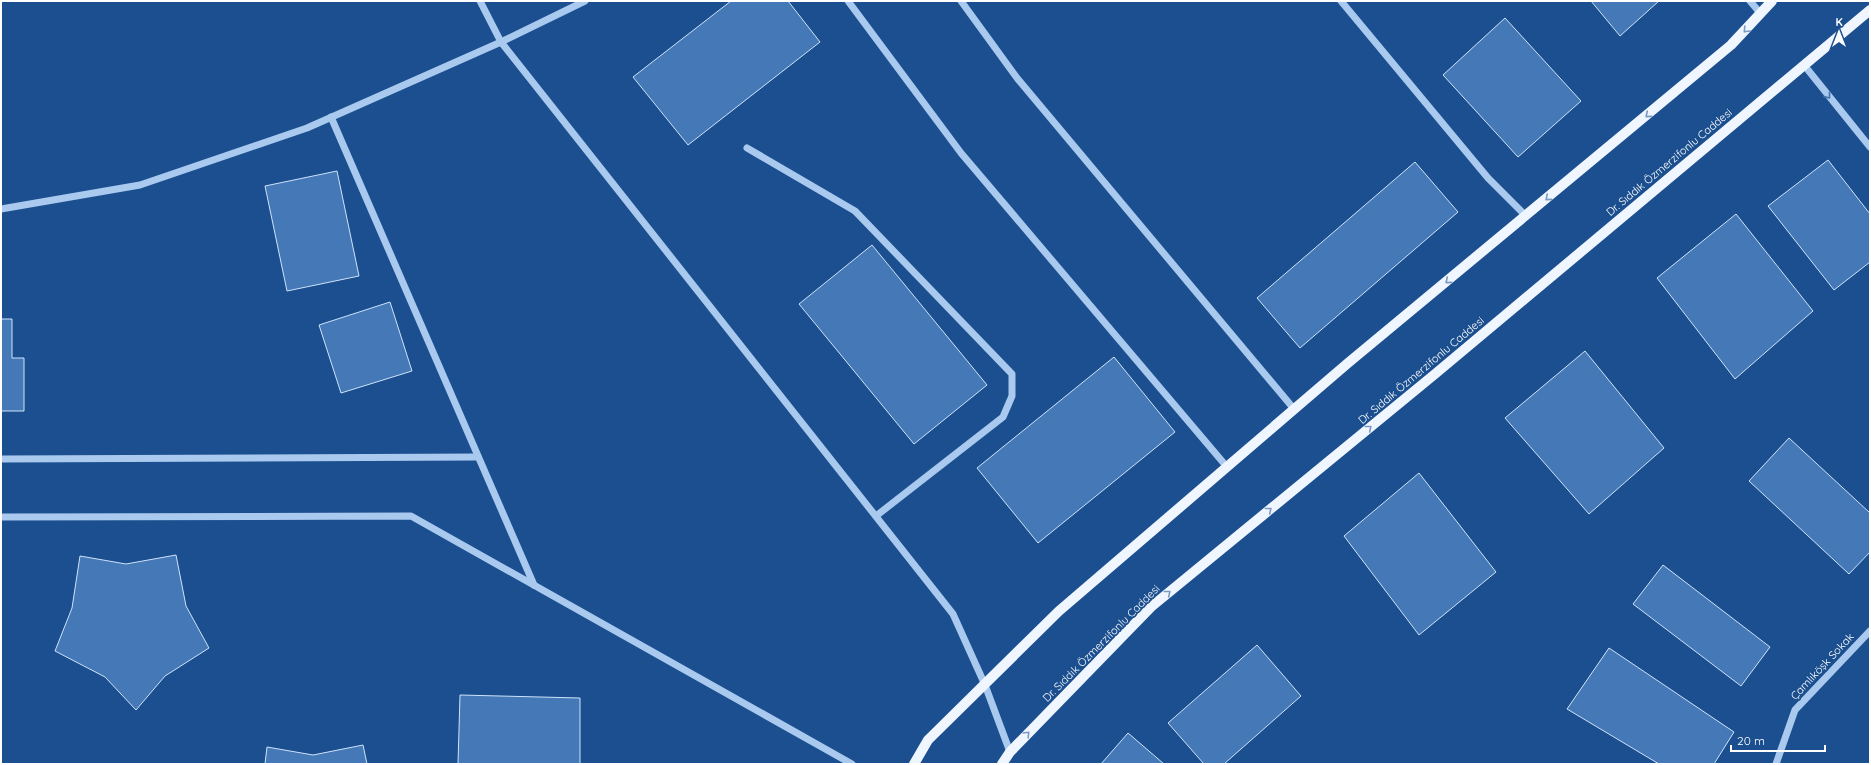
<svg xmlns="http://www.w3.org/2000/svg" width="1871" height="765" viewBox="0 0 1871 765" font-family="Quicksand,sans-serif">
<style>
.building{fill:#4478b7;stroke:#cfe3fa}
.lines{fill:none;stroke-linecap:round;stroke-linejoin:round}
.minor{stroke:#a9c9ee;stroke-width:7}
.major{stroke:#f0f6ff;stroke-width:10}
.oneway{stroke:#7b9ac1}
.oneway2{stroke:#4674ac}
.labels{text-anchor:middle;stroke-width:3.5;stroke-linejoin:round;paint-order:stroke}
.street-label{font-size:11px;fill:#fff;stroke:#1b4f8f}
</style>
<rect width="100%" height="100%" fill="#1b4f8f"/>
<g class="building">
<path d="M 731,1 L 788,1 L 820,42 L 688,145 L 633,77 Z"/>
<path d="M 1591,1 L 1659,1 L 1620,36 Z"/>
<path d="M 1505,18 L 1581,101 L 1518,157 L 1443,75 Z"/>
<path d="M 1828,160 L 1870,214 L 1870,262 L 1834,290 L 1768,206 Z"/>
<path d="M 1415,162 L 1458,212 L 1300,348 L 1257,298 Z"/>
<path d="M 337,171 L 359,276 L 287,291 L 265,186 Z"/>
<path d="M 1736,214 L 1813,311 L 1735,379 L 1657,278 Z"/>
<path d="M 872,245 L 987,385 L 914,444 L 799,304 Z"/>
<path d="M 390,302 L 412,371 L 341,393 L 319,325 Z"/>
<path d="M 1,319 L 12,319 L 12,358 L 24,358 L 24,411 L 1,411 Z"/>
<path d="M 1585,351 L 1664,448 L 1589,514 L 1505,418 Z"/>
<path d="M 1114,357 L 1175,432 L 1038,543 L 977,468 Z"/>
<path d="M 1789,438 L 1870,513 L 1870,552 L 1849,574 L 1749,481 Z"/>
<path d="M 1419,473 L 1496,572 L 1419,635 L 1344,536 Z"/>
<path d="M 176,555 L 186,606 L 209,648 L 165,676 L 136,710 L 105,677 L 55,651 L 72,608 L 80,556 L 126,564 Z"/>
<path d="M 1663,565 L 1770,647 L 1741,686 L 1633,604 Z"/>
<path d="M 1257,645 L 1301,696 L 1224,764 L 1204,764 L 1168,723 Z"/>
<path d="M 1609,648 L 1734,732 L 1714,764 L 1659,764 L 1567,709 Z"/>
<path d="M 460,695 L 580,698 L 580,764 L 458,764 Z"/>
<path d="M 1128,733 L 1164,764 L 1101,764 Z"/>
<path d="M 363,745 L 367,764 L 265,764 L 267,747 L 313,755 Z"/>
</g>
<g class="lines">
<g class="minor">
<path d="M 480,1 L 501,42 L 953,614 L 985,685 L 1010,752"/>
<path d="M 848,1 L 961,153 L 1227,467"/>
<path d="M 961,1 L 1017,78 L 1294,409"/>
<path d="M 1341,1 L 1488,178 L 1526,216"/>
<path d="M 1750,1 L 1761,14"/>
<path d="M 1804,65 L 1870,147"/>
<path d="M 331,117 L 534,585"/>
<path d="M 747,148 L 855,211 L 1012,374 L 1012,396 L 1003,417 L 876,516"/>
<path d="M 1,209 L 140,185 L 307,128 L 501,42 L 585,1"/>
<path d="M 1,459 L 478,457"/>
<path d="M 1,517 L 411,516 L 852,764"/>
<path d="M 1776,764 L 1795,710 L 1870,631"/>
</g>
<g class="major">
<path d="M 914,764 L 928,740 L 1059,611 L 1348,363 L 1731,45 L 1772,1"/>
<path d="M 1002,764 L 1010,752 L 1151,607 L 1435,374 L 1870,10"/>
</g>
</g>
<defs><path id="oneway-chevron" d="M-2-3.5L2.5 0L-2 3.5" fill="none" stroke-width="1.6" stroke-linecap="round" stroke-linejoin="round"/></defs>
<g class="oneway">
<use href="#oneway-chevron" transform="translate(1746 30) rotate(133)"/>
<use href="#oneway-chevron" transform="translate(1648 115) rotate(140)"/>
<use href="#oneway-chevron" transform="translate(1548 198) rotate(140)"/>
<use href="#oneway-chevron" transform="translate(1448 281) rotate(140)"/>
<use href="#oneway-chevron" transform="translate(1369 428) rotate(-39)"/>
<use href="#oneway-chevron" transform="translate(1269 510) rotate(-39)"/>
<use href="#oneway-chevron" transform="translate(1168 593) rotate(-39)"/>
<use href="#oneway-chevron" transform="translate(1027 734) rotate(-46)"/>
</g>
<use class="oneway2" href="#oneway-chevron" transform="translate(1828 96) rotate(51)"/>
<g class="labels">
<g class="street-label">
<text transform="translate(1669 162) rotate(-40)" y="4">Dr. Sıddık Özmerzifonlu Caddesi</text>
<text transform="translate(1421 370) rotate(-40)" y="4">Dr. Sıddık Özmerzifonlu Caddesi</text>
<text transform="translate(1101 643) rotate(-45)" y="4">Dr. Sıddık Özmerzifonlu Caddesi</text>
<text transform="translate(1822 666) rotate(-47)" y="4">Çamlıköşk Sokak</text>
</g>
</g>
<rect width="1871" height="765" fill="none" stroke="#ffffff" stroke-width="4"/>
<g transform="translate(1839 32)" stroke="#1b4f8f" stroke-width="3" paint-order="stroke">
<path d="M0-3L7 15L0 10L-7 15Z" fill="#ffffff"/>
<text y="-6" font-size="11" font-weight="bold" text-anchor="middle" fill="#ffffff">K</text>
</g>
<path d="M1731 745v6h94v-6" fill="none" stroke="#ffffff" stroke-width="2"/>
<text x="1737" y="745" font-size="12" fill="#ffffff" stroke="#1b4f8f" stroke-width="3" paint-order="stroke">20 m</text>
</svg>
